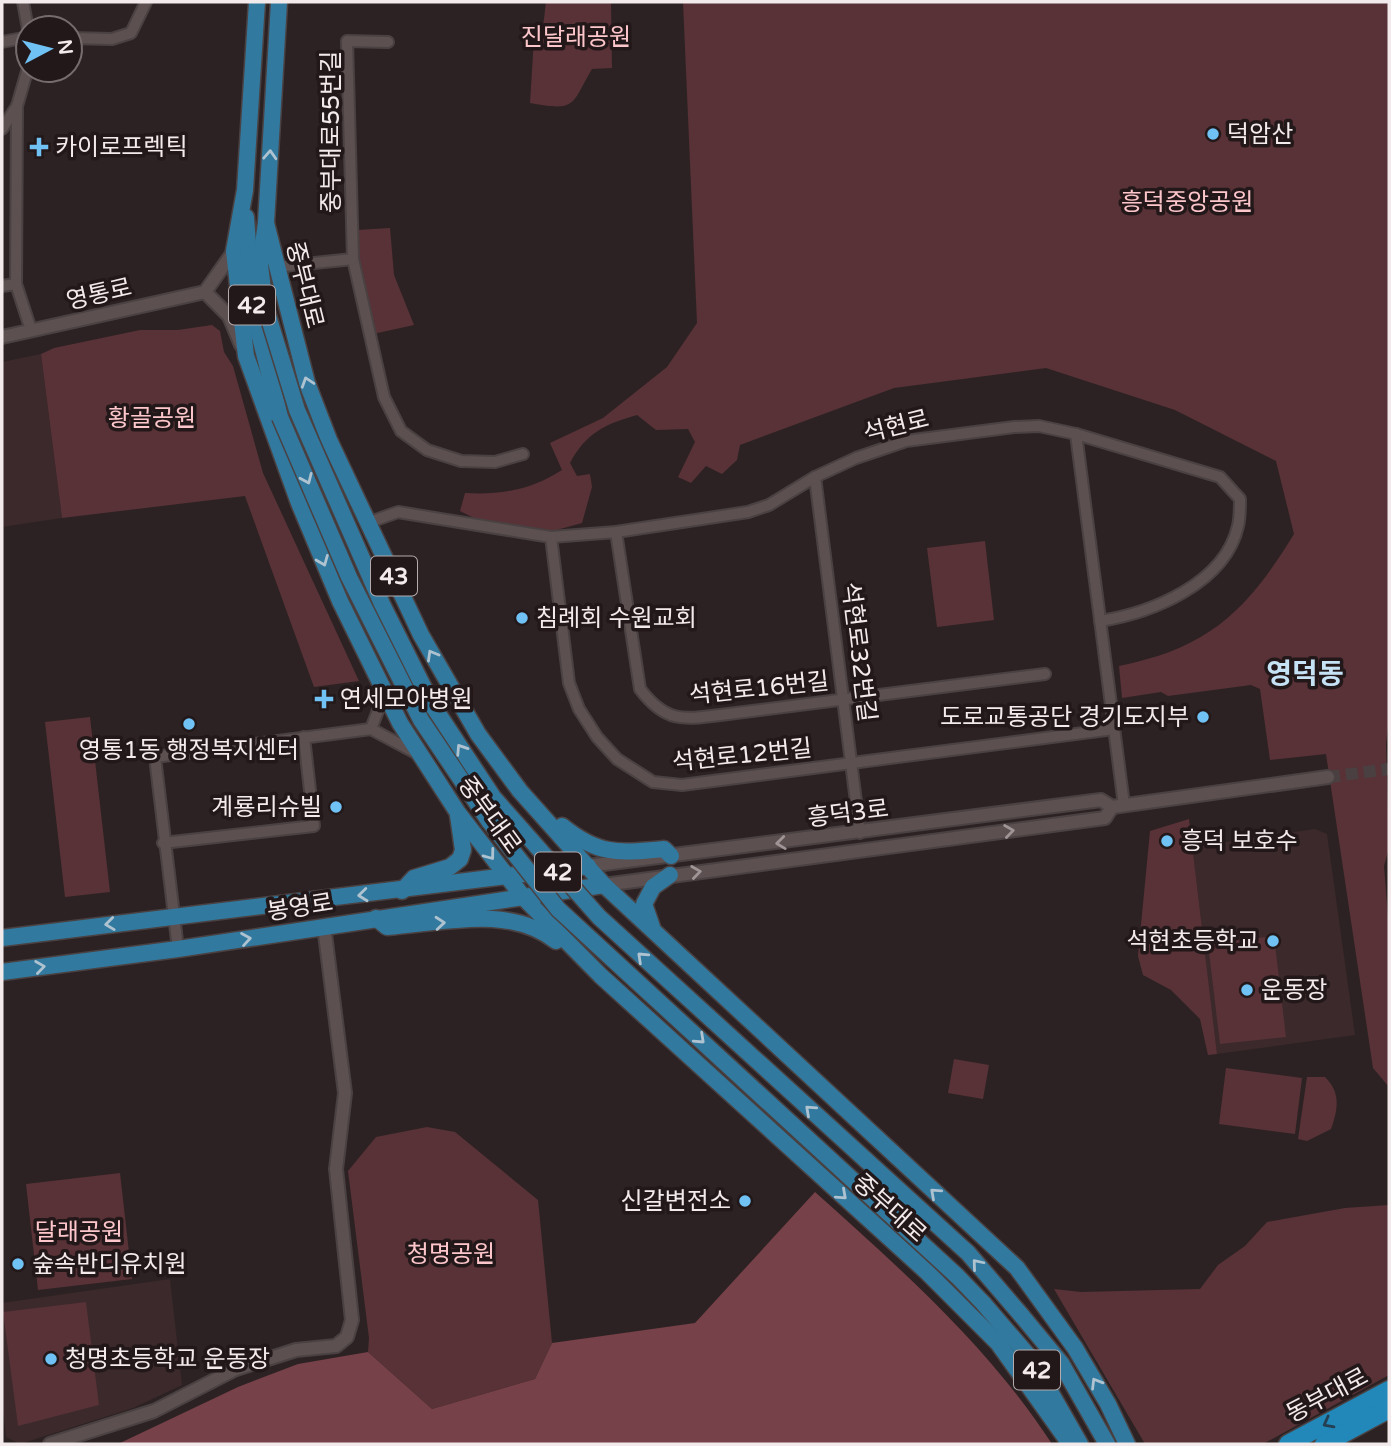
<svg xmlns="http://www.w3.org/2000/svg" width="1391" height="1446" viewBox="0 0 1391 1446" font-family="'Varela Round','Noto Sans KR',sans-serif">
<style>
.built{fill:#3b292b}
.green{fill:#583236}
.forest{fill:#764148}
.lines{fill:none;stroke-linecap:round;stroke-linejoin:round}
.tertiary-tunnel{stroke:#4b4041;stroke-width:12;stroke-dasharray:12 6;stroke-linecap:butt}
.minor-casing{stroke:#4a4142;stroke-width:14}
.tertiary-casing{stroke:#4a4142;stroke-width:16}
.primary-casing{stroke:#4a4142;stroke-width:19}
.trunk-casing{stroke:#4a4142;stroke-width:21}
.minor{stroke:#5d5051;stroke-width:10}
.tertiary{stroke:#5d5051;stroke-width:12}
.primary{stroke:#31799f;stroke-width:16}
.trunk{stroke:#2287b9;stroke-width:18}
.primary-bridge-casing{stroke:#4a4142;stroke-width:19;stroke-linecap:butt}
.primary-bridge{stroke:#31799f;stroke-width:16}
.oneway{stroke:#aec2d0}
.oneway2{stroke:#a09596}
.oneway3{stroke:#233f51}
.poi-dot{fill:#70c1f4;stroke:#231819;stroke-width:2.5}
.labels{text-anchor:middle;stroke-width:7;stroke-linejoin:round;paint-order:stroke}
.shield{fill:#231819;stroke:#b4abac;stroke-width:2}
.shield-label{font-size:23px;font-weight:bold;fill:#f2eaeb}
.park-label{font-size:24px;fill:#fdc6cb;stroke:#231819}
.street-label{font-size:24px;fill:#f2eaeb;stroke:#231819}
.poi-label{font-size:24px;fill:#f2eaeb;stroke:#231819;text-anchor:start}
.quarter-label{font-size:28px;font-weight:bold;fill:#c6e2f5;stroke:#231819}
</style>
<rect width="100%" height="100%" fill="#2d2223"/>
<g class="built">
<path d="M 41,354 L 62,518 L 2,527 L 2,362 Z"/>
<path d="M 1315,829 L 1327,834 L 1355,1035 L 1217,1054 L 1192,847 Z"/>
<path d="M 170,1279 L 182,1385 L 133,1408 L 20,1444 L 6,1437 L 2,1401 L 2,1303 Z"/>
</g>
<g class="green">
<path d="M 546,2 L 611,2 L 612,68 L 592,69 C 571,104 578,112 530,103 L 534,38 L 542,36 Z"/>
<path d="M 683,2 L 1389,2 L 1389,719 L 1386,744 L 1389,848 L 1384,866 L 1389,930 L 1389,1087 L 1373,1068 L 1326,754 L 1270,760 L 1260,689 L 1251,685 L 1168,696 L 1161,692 L 1122,698 L 1119,666 C 1209,648 1247,611 1294,534 L 1276,461 L 1175,410 L 1046,368 L 894,388 L 740,445 L 737,460 L 722,474 L 706,466 L 691,483 L 678,477 L 695,442 L 688,429 L 656,430 L 637,415 C 605,424 586,433 570,463 L 577,476 L 590,474 L 592,487 L 582,523 L 553,531 L 474,518 L 460,511 L 465,493 C 501,495 531,490 562,470 L 550,443 L 603,418 L 667,367 L 697,323 Z"/>
<path d="M 390,228 L 394,275 L 414,325 L 373,334 L 357,258 L 357,230 Z"/>
<path d="M 212,325 L 220,331 L 224,352 L 233,366 L 263,473 L 359,681 L 314,687 L 245,496 L 62,518 L 41,354 L 54,348 L 140,330 L 178,330 Z"/>
<path d="M 985,541 L 994,620 L 937,627 L 927,548 Z"/>
<path d="M 90,717 L 110,892 L 65,897 L 45,722 Z"/>
<path d="M 1189,819 L 1217,1054 L 1208,1055 L 1200,1019 L 1171,990 L 1143,975 L 1138,956 L 1150,831 Z"/>
<path d="M 1274,936 L 1286,1037 L 1220,1044 L 1208,944 Z"/>
<path d="M 954,1059 L 989,1065 L 983,1099 L 948,1093 Z"/>
<path d="M 1226,1068 L 1302,1078 L 1295,1134 L 1219,1124 Z"/>
<path d="M 1307,1077 L 1325,1077 C 1341,1093 1338,1109 1331,1129 L 1307,1141 L 1298,1139 Z"/>
<path d="M 427,1127 L 455,1132 L 538,1200 L 552,1343 L 535,1379 L 432,1409 L 368,1352 L 369,1338 L 348,1171 L 376,1137 Z"/>
<path d="M 120,1173 L 132,1279 L 38,1290 L 26,1184 Z"/>
<path d="M 1389,1205 L 1389,1375 L 1263,1444 L 1145,1444 L 1054,1289 L 1081,1292 L 1200,1289 L 1218,1265 L 1245,1246 L 1267,1222 L 1345,1208 Z"/>
<path d="M 86,1302 L 99,1405 L 18,1426 L 3,1312 Z"/>
</g>
<path class="forest" d="M 815,1192 C 901,1269 989,1347 1052,1444 L 118,1444 L 238,1387 L 298,1364 L 368,1352 L 432,1409 L 535,1379 L 552,1343 L 695,1323 Z"/>
<g class="lines">
<path class="tertiary-tunnel" d="M 1328,777 L 1389,769"/>
<defs>
<g id="minor">
<path d="M 23,2 L 28,29"/>
<path d="M 70,38 L 112,39 L 131,33 L 146,2"/>
<path d="M 2,42 L 28,37"/>
<path d="M 388,42 L 347,41 L 353,259 L 384,397 L 401,431 L 427,450 L 461,461 L 495,462 L 523,454"/>
<path d="M 28,68 L 17,106 L 16,284 L 31,330"/>
<path d="M 2,129 L 17,106"/>
<path d="M 275,267 L 353,259"/>
<path d="M 2,286 L 16,284"/>
<path d="M 1076,434 L 1220,477 L 1240,499 C 1240,507 1240,518 1238,526 C 1225,584 1151,613 1100,621"/>
<path d="M 815,477 L 860,833"/>
<path d="M 370,522 L 398,512 L 551,537 L 616,532 L 748,512 L 769,505 L 815,477 L 856,458 L 906,441 L 1014,427 L 1039,426 L 1076,434 L 1124,805"/>
<path d="M 616,532 L 640,689 C 665,722 682,720 720,715 L 1045,674"/>
<path d="M 551,537 L 569,683 L 579,709 L 597,737 L 617,759 L 653,782 L 682,785 L 1114,729"/>
<path d="M 371,729 L 418,754"/>
<path d="M 371,729 L 385,692"/>
<path d="M 163,843 L 314,826 L 304,737"/>
<path d="M 178,949 L 155,757 L 371,729"/>
</g>
<g id="tertiary">
<path d="M 205,292 L 229,316 L 241,345"/>
<path d="M 2,337 L 205,292 L 234,251"/>
<path d="M 588,866 L 1101,800 L 1112,807 L 1328,777"/>
<path d="M 604,885 L 1105,818 L 1112,807"/>
<path d="M 50,1444 L 154,1411 L 236,1369 L 296,1350 L 336,1346 L 347,1337 L 352,1320 L 336,1169 L 345,1093 L 324,926"/>
</g>
<g id="primary">
<path d="M 257,2 L 245,190 L 234,251 L 246,356 L 299,503 L 340,601 L 400,723 L 458,813 L 524,898 L 601,976 L 927,1272 L 998,1343 L 1070,1444"/>
<path d="M 246,217 L 253,309 L 280,417"/>
<path d="M 266,223 L 307,383 L 329,440 L 421,635 L 478,734 L 520,791 L 604,885 L 1017,1268 L 1075,1348 L 1108,1404 L 1127,1444"/>
<path d="M 265,306 L 260,265 L 266,223 L 279,2"/>
<path d="M 562,826 C 599,856 619,853 664,849 L 671,856"/>
<path d="M 402,891 L 414,878 L 450,867 L 460,859 L 463,850 L 458,815"/>
<path d="M 376,918 L 387,927 C 442,923 509,904 556,941"/>
<path d="M 652,927 L 644,904 L 653,887 L 670,875"/>
<path d="M 2,938 L 588,866"/>
<path d="M 2,972 L 178,949 L 604,885"/>
<path d="M 983,1303 L 1032,1360 L 1080,1444"/>
<path d="M 1022,1316 L 1061,1363 L 1107,1444"/>
</g>
<g id="trunk">
<path d="M 1288,1444 L 1389,1390"/>
<path d="M 1324,1444 L 1389,1409"/>
</g>
</defs>
<use href="#minor" class="minor-casing"/>
<use href="#tertiary" class="tertiary-casing"/>
<use href="#primary" class="primary-casing"/>
<use href="#trunk" class="trunk-casing"/>
<use href="#minor" class="minor"/>
<use href="#tertiary" class="tertiary"/>
<use href="#primary" class="primary"/>
<use href="#trunk" class="trunk"/>
<defs>
<g id="primary-bridge">
<path d="M 265,306 L 297,410 L 382,604 L 433,706 L 493,797 L 599,917 L 968,1253 L 1022,1316"/>
<path d="M 280,417 L 349,577 L 421,720 L 489,821 L 558,909 L 958,1277 L 983,1303"/>
</g>
</defs>
<use href="#primary-bridge" class="primary-bridge-casing"/>
<use href="#primary-bridge" class="primary-bridge"/>
</g>
<defs><path id="oneway-chevron" d="M-2-3.5L2.5 0L-2 3.5" fill="none" stroke-width="1.6" stroke-linecap="round" stroke-linejoin="round" transform="scale(1.75)"/></defs>
<g class="oneway">
<use href="#oneway-chevron" transform="translate(270 155) rotate(-87)"/>
<use href="#oneway-chevron" transform="translate(307 382) rotate(-108)"/>
<use href="#oneway-chevron" transform="translate(307 479) rotate(66)"/>
<use href="#oneway-chevron" transform="translate(323 561) rotate(68)"/>
<use href="#oneway-chevron" transform="translate(432 655) rotate(-120)"/>
<use href="#oneway-chevron" transform="translate(461 749) rotate(-123)"/>
<use href="#oneway-chevron" transform="translate(490 855) rotate(53)"/>
<use href="#oneway-chevron" transform="translate(363 895) rotate(174)"/>
<use href="#oneway-chevron" transform="translate(440 923) rotate(-5)"/>
<use href="#oneway-chevron" transform="translate(110 924) rotate(173)"/>
<use href="#oneway-chevron" transform="translate(246 939) rotate(-9)"/>
<use href="#oneway-chevron" transform="translate(642 957) rotate(-137)"/>
<use href="#oneway-chevron" transform="translate(40 967) rotate(-8)"/>
<use href="#oneway-chevron" transform="translate(700 1039) rotate(43)"/>
<use href="#oneway-chevron" transform="translate(810 1110) rotate(-138)"/>
<use href="#oneway-chevron" transform="translate(935 1193) rotate(-138)"/>
<use href="#oneway-chevron" transform="translate(842 1195) rotate(42)"/>
<use href="#oneway-chevron" transform="translate(977 1264) rotate(-130)"/>
<use href="#oneway-chevron" transform="translate(1096 1383) rotate(-121)"/>
</g>
<g class="oneway2">
<use href="#oneway-chevron" transform="translate(1009 831) rotate(-8)"/>
<use href="#oneway-chevron" transform="translate(781 843) rotate(173)"/>
<use href="#oneway-chevron" transform="translate(696 872) rotate(-8)"/>
</g>
<use class="oneway3" href="#oneway-chevron" transform="translate(1328 1423) rotate(152)"/>
<g class="poi-dot">
<circle cx="1213" cy="134" r="7"/>
<path d="M35.5 136.5h7v7h7v7h-7v7h-7v-7h-7v-7h7z"/>
<circle cx="522" cy="618" r="7"/>
<path d="M320.5 688.5h7v7h7v7h-7v7h-7v-7h-7v-7h7z"/>
<circle cx="1203" cy="717" r="7"/>
<circle cx="189" cy="724" r="7"/>
<circle cx="336" cy="807" r="7"/>
<circle cx="1167" cy="841" r="7"/>
<circle cx="1273" cy="941" r="7"/>
<circle cx="1247" cy="990" r="7"/>
<circle cx="745" cy="1201" r="7"/>
<circle cx="18" cy="1264" r="7"/>
<circle cx="51" cy="1359" r="7"/>
</g>
<g class="labels">
<g class="shield">
<rect x="229" y="285.5" width="46" height="39" rx="5"/>
<rect x="371" y="556.5" width="46" height="39" rx="5"/>
<rect x="535" y="852.5" width="46" height="39" rx="5"/>
<rect x="1014" y="1350.5" width="46" height="39" rx="5"/>
</g>
<g class="shield-label">
<text x="252" y="313">42</text>
<text x="394" y="584">43</text>
<text x="558" y="880">42</text>
<text x="1037" y="1378">42</text>
</g>
<g class="park-label">
<text x="576" y="45">진달래공원</text>
<text x="1187" y="210">흥덕중앙공원</text>
<text x="152" y="426">황골공원</text>
<text x="79" y="1240">달래공원</text>
<text x="451" y="1262">청명공원</text>
</g>
<g class="street-label">
<text transform="translate(331 132) rotate(-90)" y="8">중부대로55번길</text>
<text transform="translate(305 285) rotate(76)" y="8">중부대로</text>
<text transform="translate(99 294) rotate(-13)" y="8">영통로</text>
<text transform="translate(896 426) rotate(-14)" y="8">석현로</text>
<text transform="translate(859 652) rotate(83)" y="8">석현로32번길</text>
<text transform="translate(759 688) rotate(-6)" y="8">석현로16번길</text>
<text transform="translate(742 755) rotate(-6)" y="8">석현로12번길</text>
<text transform="translate(848 813) rotate(-7)" y="8">흥덕3로</text>
<text transform="translate(490 815) rotate(54)" y="8">중부대로</text>
<text transform="translate(300 907) rotate(-9)" y="8">봉영로</text>
<text transform="translate(890 1208) rotate(42)" y="8">중부대로</text>
<text transform="translate(1327 1395) rotate(-28)" y="8">동부대로</text>
</g>
<g class="poi-label">
<text x="1227" y="142">덕암산</text>
<text x="55" y="155">카이로프렉틱</text>
<text x="536" y="626">침례회 수원교회</text>
<text x="340" y="707">연세모아병원</text>
<text x="1189" y="725" text-anchor="end">도로교통공단 경기도지부</text>
<text x="189" y="758" text-anchor="middle">영통1동 행정복지센터</text>
<text x="322" y="815" text-anchor="end">계룡리슈빌</text>
<text x="1181" y="849">흥덕 보호수</text>
<text x="1259" y="949" text-anchor="end">석현초등학교</text>
<text x="1261" y="998">운동장</text>
<text x="731" y="1209" text-anchor="end">신갈변전소</text>
<text x="32" y="1272">숲속반디유치원</text>
<text x="65" y="1367">청명초등학교 운동장</text>
</g>
<g class="quarter-label">
<text x="1305" y="683">영덕동</text>
</g>
</g>
<rect width="1391" height="1446" fill="none" stroke="#f2eaeb" stroke-width="7"/>
<g transform="translate(49 49) rotate(83)"><circle r="33" fill="#231819" stroke="#766c6d" stroke-width="2"/>
<path d="M0-5L12 26L0 18L-12 26Z" fill="#70c1f4"/>
<text y="-10" font-size="19" font-weight="bold" text-anchor="middle" fill="#f2eaeb">N</text>
</g>
</svg>
